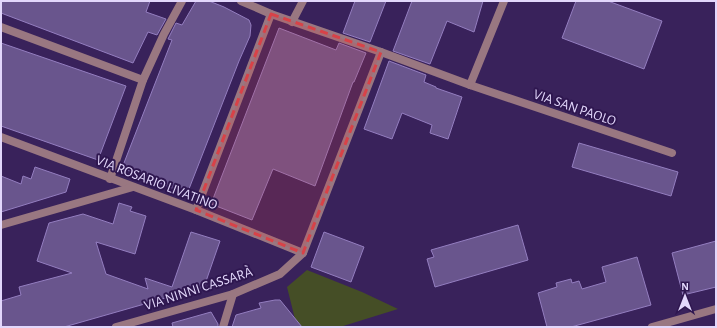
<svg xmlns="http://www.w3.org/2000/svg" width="717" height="328" viewBox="0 0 717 328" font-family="'Alegreya Sans',sans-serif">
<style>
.green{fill:#454e26}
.building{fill:#69558d;stroke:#947ec0}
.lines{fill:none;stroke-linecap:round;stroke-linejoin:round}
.minor{stroke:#997781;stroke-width:8}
.marked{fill:#d84248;fill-opacity:0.2;stroke:#d84248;stroke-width:3;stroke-dasharray:8 5;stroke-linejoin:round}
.labels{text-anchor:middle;stroke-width:4;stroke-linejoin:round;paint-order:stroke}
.street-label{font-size:14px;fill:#e2d7fb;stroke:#2f1750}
</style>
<rect width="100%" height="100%" fill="#39225b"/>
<path class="green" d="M 307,270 L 362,292 L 398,309 L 340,327 L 297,327 L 287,287 Z"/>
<g class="building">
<path d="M 1,1 L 150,1 L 146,12 L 166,19 L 157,35 L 148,32 L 133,63 L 1,13 Z"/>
<path d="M 196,1 L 209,1 L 224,7 L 249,20 L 251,25 L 250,36 L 239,61 L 187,194 L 122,168 L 172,40 L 168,39 L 176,23 L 182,25 Z"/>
<path d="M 355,1 L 386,1 L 370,42 L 343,33 Z"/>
<path d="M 412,1 L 483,1 L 474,32 L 447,21 L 430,64 L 393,51 Z"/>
<path d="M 576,1 L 608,1 L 662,21 L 644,69 L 562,38 Z"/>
<path d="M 279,28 L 336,50 L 339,43 L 366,53 L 354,82 L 353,82 L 315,186 L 273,169 L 252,220 L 211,204 Z"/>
<path d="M 1,43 L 126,86 L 98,160 L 1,126 Z"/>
<path d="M 389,61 L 426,75 L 424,82 L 436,87 L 436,88 L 462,97 L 448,139 L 430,133 L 432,125 L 402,113 L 392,139 L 364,129 Z"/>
<path d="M 579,143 L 678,172 L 671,196 L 572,167 Z"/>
<path d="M 35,167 L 70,179 L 66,192 L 1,212 L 1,176 L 21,184 L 23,176 L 31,179 Z"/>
<path d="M 119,203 L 132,207 L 130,211 L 146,216 L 135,254 L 96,242 L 106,274 L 148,289 L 145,278 L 172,287 L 191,232 L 220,241 L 204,287 L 64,327 L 1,327 L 1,301 L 21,295 L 19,287 L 72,273 L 37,261 L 49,223 L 83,214 L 113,224 Z"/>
<path d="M 518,225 L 528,260 L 435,287 L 427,259 L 434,257 L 431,250 Z"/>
<path d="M 324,232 L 364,247 L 351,282 L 311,267 Z"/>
<path d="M 716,241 L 716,287 L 683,295 L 672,253 Z"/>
<path d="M 637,257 L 651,305 L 571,327 L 547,327 L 538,293 L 557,287 L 556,283 L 571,279 L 572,283 L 579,281 L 582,289 L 606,282 L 602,267 Z"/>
<path d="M 275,300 L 280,300 L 302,327 L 232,327 L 236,315 L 261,308 L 259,303 Z"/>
<path d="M 211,312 L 218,324 L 218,327 L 173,327 L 172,323 Z"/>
</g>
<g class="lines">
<g class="minor">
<path d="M 241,1 L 271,14 L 381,52 L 470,85 L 672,153"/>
<path d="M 292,22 L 303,1"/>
<path d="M 1,27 L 143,80"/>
<path d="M 470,85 L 504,1"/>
<path d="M 1,137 L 196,210 L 303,253"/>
<path d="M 110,179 L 143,80 L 164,34 L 182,1"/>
<path d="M 196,210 L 271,14"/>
<path d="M 1,225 L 133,187"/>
<path d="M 116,327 L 233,294 L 280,274 L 303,253 L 381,52"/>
<path d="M 223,327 L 233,294"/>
<path d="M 652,327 L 716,309"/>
</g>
</g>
<path class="marked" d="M 271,14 L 381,52 L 303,253 L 196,210 Z"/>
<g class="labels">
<g class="street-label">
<text transform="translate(575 107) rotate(19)" y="5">VIA SAN PAOLO</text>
<text transform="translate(157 182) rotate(21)" y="5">VIA ROSARIO LIVATINO</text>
<text transform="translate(198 288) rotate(-18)" y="5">VIA NINNI CASSARÀ</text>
</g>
</g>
<rect width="717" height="328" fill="none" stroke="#e2d7fb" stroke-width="4"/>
<g transform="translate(685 296)" stroke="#2f1750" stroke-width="3" paint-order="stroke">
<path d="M0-3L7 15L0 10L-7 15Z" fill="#e2d7fb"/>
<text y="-6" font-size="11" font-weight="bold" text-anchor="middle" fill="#e2d7fb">N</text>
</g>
</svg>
